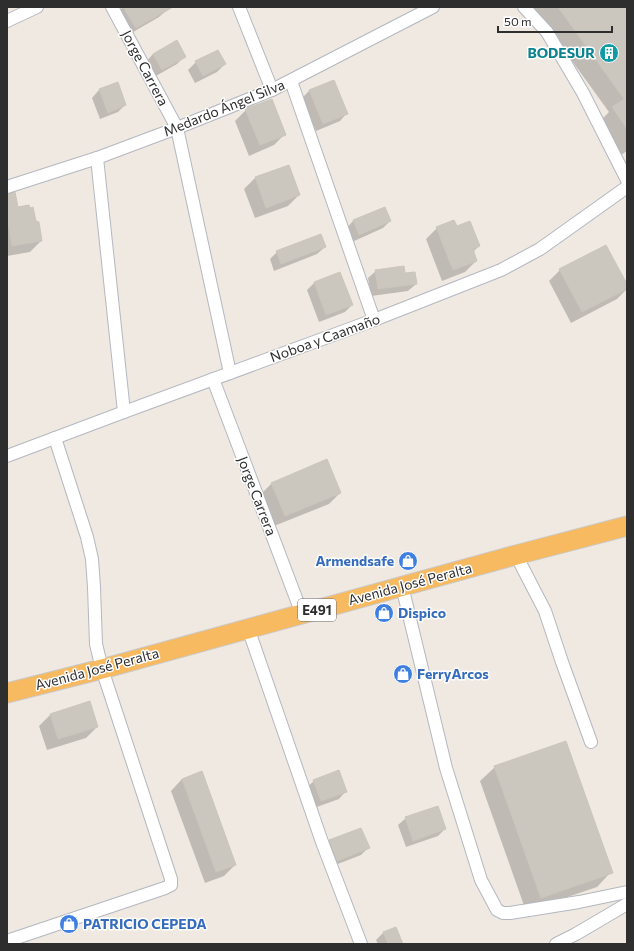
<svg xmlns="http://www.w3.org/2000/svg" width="634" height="951" viewBox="0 0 634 951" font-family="Commissioner,sans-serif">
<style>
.shadow{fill:#0003}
.building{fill:#cbc7bf;stroke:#cbc5ba}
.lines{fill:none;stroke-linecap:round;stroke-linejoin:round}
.minor-casing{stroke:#b4b7c1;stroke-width:14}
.trunk-casing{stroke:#c9c9c9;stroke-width:21}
.minor{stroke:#fff;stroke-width:12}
.trunk{stroke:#f8ba60;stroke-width:19}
.labels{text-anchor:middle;stroke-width:3;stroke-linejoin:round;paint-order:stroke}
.shield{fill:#fff;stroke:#6d6d6d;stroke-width:1}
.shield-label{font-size:13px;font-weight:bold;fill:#2e2e2e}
.culture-label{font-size:14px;font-weight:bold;fill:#0d838f;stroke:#fff;text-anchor:end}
.street-label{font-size:14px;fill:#2e2e2e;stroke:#fff}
.shop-label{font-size:14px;font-weight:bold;fill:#366cbe;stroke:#fff;text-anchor:start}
</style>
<rect width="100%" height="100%" fill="#efe9e1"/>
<g class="shadow">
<path d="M 123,7 L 165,7 L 167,10 L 159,17 L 128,35 L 116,14 Z"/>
<path d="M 533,7 L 627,7 L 627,151 L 621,155 L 598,123 L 609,112 Z"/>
<path d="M 177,42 L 185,56 L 177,64 L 154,77 L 146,62 L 153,54 Z"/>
<path d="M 196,62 L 225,64 L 217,72 L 195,83 L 188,70 Z"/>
<path d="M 333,81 L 347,113 L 340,121 L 316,131 L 302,98 L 309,91 Z"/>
<path d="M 117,83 L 125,105 L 118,112 L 100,119 L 92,98 L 99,90 Z"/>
<path d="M 246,110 L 285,134 L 274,145 L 249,156 L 235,121 Z"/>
<path d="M 255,178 L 299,195 L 288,206 L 255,218 L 244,189 Z"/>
<path d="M 7,206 L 17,208 L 41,241 L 30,252 L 7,256 Z"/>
<path d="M 384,208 L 390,221 L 383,228 L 352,242 L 346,229 L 353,221 Z"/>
<path d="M 456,227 L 479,246 L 473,252 L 476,261 L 465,272 L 442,281 L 426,239 L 437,228 Z"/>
<path d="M 325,247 L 317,254 L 274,271 L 270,259 L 277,252 Z"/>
<path d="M 560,270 L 627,286 L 627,289 L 617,299 L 571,323 L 549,281 Z"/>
<path d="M 376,271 L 404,274 L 416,284 L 408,291 L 371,296 L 368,278 Z"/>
<path d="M 340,273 L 352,305 L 345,312 L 319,322 L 307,290 L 314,283 Z"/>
<path d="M 272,483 L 340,493 L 329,504 L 274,526 L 261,494 Z"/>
<path d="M 50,715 L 97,727 L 86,738 L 47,750 L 39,726 Z"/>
<path d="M 495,767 L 611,872 L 597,887 L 526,911 L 480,781 Z"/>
<path d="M 182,779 L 235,865 L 224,876 L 205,883 L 171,791 Z"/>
<path d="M 314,781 L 346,791 L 339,799 L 314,808 L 306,788 Z"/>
<path d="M 406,818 L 445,829 L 438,836 L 406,847 L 398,825 Z"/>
<path d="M 330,841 L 368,848 L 361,855 L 330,867 L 322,848 Z"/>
<path d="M 384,932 L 402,944 L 378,944 L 376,940 Z"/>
</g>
<g class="building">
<path d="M 123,7 L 173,7 L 136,28 Z"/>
<path d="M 558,7 L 627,7 L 627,129 L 612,107 L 624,99 Z"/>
<path d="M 177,40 L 186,57 L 162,70 L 153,54 Z"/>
<path d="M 218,50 L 226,64 L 203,76 L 195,61 Z"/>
<path d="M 334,80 L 348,114 L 323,124 L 309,90 Z"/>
<path d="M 118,82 L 126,105 L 108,113 L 99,89 Z"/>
<path d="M 272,99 L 286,135 L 260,145 L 245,109 Z"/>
<path d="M 289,165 L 300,195 L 266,208 L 255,177 Z"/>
<path d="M 15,192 L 18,207 L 29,205 L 30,208 L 33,207 L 36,221 L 39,222 L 42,241 L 12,246 L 7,217 L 7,194 Z"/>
<path d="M 385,207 L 391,221 L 359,235 L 353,220 Z"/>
<path d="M 454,220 L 457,226 L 470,221 L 480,246 L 473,249 L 477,261 L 453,270 L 436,227 Z"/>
<path d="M 321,234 L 326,247 L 281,264 L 276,251 Z"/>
<path d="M 606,245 L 627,284 L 627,289 L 582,312 L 559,269 Z"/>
<path d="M 404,266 L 405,273 L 415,272 L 417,284 L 378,289 L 375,270 Z"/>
<path d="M 340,272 L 353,305 L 326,315 L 314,282 Z"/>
<path d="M 327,459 L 341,493 L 285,516 L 271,483 Z"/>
<path d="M 90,701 L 98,727 L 58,739 L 50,714 Z"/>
<path d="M 566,741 L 613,873 L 541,898 L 494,766 Z"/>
<path d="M 339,770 L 347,792 L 321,801 L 313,780 Z"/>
<path d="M 202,771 L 236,865 L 216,872 L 182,779 Z"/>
<path d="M 438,806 L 446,829 L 413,841 L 405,817 Z"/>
<path d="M 361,828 L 370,848 L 337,861 L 329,840 Z"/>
<path d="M 396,927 L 403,944 L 388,944 L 383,932 Z"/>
</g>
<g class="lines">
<defs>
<g id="minor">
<path d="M 112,7 L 177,128 L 230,373"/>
<path d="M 239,7 L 272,90"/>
<path d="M 524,7 L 547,32 L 583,93 L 627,180"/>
<path d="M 7,21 L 37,7"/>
<path d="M 291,81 L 374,320"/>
<path d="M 97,158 L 124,412"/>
<path d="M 7,187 L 97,158 L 177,128 L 272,90 L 433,7"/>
<path d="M 213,379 L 302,614"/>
<path d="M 7,456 L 124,412 L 374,320 L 501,270 L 540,249 L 627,187"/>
<path d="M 516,555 L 545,611 L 562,662 L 591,742"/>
<path d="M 402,586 L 446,768 L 481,880 L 497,910 L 503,913 L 510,913 L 579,902 L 627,892"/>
<path d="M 248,628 L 322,842 L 361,944"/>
<path d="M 7,941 L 165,888 L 171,885 L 171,879 L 102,669 L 96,644 L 94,587 L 92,559 L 87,537 L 55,438"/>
<path d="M 556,944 L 576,934 L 627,904"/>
</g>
<path id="trunk" d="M 7,693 L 102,669 L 516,555 L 627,526"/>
</defs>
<use href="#minor" class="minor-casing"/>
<use href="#trunk" class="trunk-casing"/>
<use href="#minor" class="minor"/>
<use href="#trunk" class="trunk"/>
</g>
<defs>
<symbol id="building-disc" viewBox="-11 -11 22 22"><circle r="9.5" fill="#0f9aa8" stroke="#fff"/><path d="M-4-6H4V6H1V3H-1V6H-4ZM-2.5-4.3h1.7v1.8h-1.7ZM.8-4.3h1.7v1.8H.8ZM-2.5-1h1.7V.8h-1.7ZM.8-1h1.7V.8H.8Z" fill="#fff"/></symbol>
<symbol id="shop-disc" viewBox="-11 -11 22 22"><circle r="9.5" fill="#3f7fe0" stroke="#fff"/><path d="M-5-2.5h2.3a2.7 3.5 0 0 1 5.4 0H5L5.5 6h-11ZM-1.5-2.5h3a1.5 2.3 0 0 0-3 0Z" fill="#fff"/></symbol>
</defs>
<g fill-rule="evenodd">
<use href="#building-disc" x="598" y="42" width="22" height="22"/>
<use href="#shop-disc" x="397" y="550" width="22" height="22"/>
<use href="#shop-disc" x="373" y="602" width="22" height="22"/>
<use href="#shop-disc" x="392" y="663" width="22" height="22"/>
<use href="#shop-disc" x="58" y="913" width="22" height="22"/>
</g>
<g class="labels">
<rect class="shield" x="298" y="599" width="38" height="22" rx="3"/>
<g class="shield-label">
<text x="317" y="615">E491</text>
</g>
<g class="culture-label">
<text x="595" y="58">BODESUR</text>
</g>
<g class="street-label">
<text transform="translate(145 68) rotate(62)" y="5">Jorge Carrera</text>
<text transform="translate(224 108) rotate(-22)" y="5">Medardo Ángel Silva</text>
<text transform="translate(325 338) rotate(-20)" y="5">Noboa y Caamaño</text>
<text transform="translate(257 496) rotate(69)" y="5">Jorge Carrera</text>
<text transform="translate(410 584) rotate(-15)" y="5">Avenida José Peralta</text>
<text transform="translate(97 669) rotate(-15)" y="5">Avenida José Peralta</text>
</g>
<g class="shop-label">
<text x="394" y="566" text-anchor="end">Armendsafe</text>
<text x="398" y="618">Dispico</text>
<text x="417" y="679">FerryArcos</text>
<text x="83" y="929">PATRICIO CEPEDA</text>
</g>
</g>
<rect width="634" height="951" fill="none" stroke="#2e2e2e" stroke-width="16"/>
<path d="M498 26v6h114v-6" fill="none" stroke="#2e2e2e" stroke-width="2"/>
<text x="504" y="26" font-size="12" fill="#2e2e2e" stroke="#ffffff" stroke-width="3" paint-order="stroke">50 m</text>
</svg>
